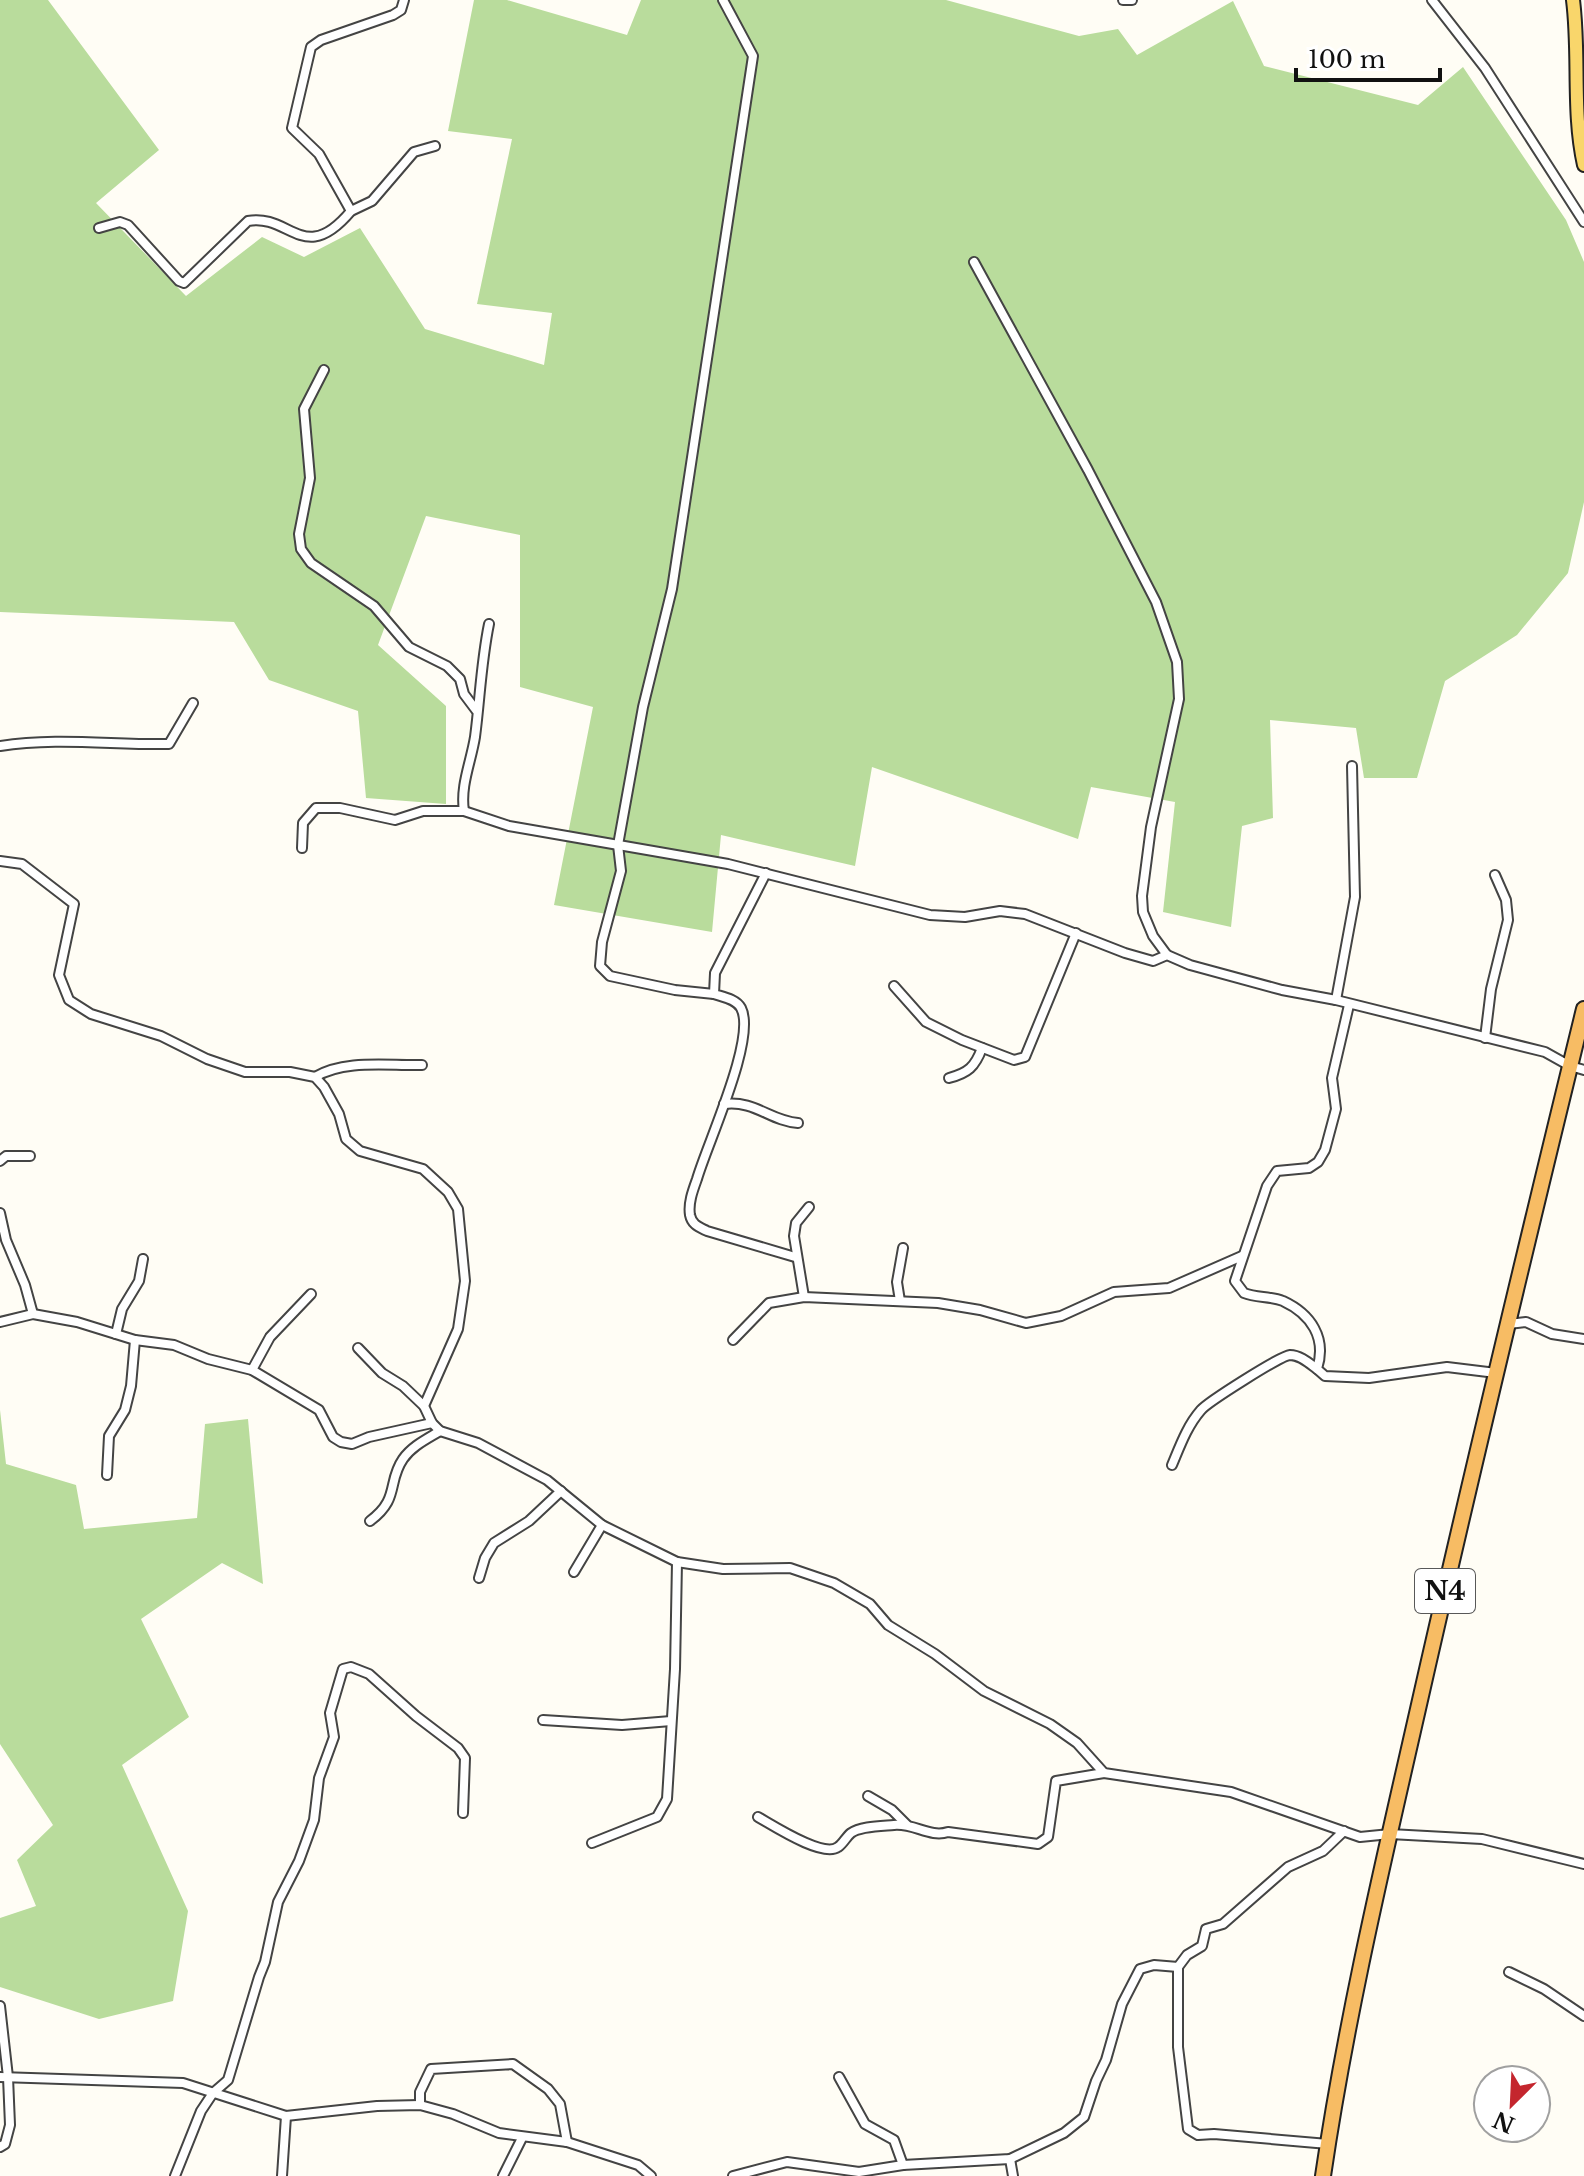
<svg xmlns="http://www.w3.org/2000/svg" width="1584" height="2176" viewBox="0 0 1584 2176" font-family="'Libre Baskerville',serif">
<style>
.forest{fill:#b9dc9c}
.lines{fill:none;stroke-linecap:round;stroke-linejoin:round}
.minor-casing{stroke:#444;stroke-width:12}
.primary-casing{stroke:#222;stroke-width:16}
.trunk-casing{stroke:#222;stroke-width:18}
.minor{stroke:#fff;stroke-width:8}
.primary{stroke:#f9d66b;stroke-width:12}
.trunk{stroke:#f7bc64;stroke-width:14}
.labels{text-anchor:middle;stroke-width:8;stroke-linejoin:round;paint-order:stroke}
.shield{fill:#fff;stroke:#585858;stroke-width:2}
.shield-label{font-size:26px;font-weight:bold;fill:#111}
</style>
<rect width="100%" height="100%" fill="#fffdf5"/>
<g class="forest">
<path d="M 0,0 L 48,0 L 159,150 L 96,203 L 186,296 L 262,237 L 304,257 L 360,228 L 425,329 L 544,365 L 552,313 L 477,304 L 512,139 L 448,131 L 474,0 L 507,0 L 627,35 L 641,0 L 946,0 L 1079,36 L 1118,29 L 1137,55 L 1233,1 L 1264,66 L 1418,105 L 1463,67 L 1566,220 L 1584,262 L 1584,502 L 1568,573 L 1517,635 L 1445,681 L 1417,778 L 1364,778 L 1356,728 L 1270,720 L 1273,818 L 1242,826 L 1231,927 L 1163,912 L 1175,802 L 1091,787 L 1078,839 L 872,767 L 855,866 L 721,835 L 712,932 L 554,905 L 593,707 L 520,687 L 520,535 L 426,516 L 378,645 L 446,706 L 446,804 L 366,798 L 358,711 L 269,680 L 234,622 L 0,612 Z"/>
<path d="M 0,1410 L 6,1464 L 76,1485 L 84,1529 L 197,1518 L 205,1424 L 248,1419 L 263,1584 L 222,1563 L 141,1619 L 189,1717 L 122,1765 L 188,1911 L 173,2001 L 99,2019 L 0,1987 L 0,1918 L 36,1906 L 17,1860 L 53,1825 L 0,1744 Z"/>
</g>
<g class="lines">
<defs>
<g id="minor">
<path d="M 404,0 L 401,10 L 393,15 L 321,40 L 311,47 L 292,128 L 319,154 L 351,211 L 372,201 L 414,152 L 435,146"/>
<path d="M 1123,0 L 1132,0"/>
<path d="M 1432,0 L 1485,68 L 1584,222"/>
<path d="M 99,228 L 120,222 L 128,225 L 179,281 L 184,283 L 248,221 C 290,213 304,267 351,211"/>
<path d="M 974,262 L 1088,470 L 1156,602 L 1177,662 L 1179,699 L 1151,827 L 1142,896 L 1143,912 L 1153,936 L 1167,955"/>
<path d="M 324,370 L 304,409 L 310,478 L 299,534 L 301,549 L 311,563 L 374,606 L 409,647 L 447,666 L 460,679 L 464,694 L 476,710"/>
<path d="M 0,746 C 56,737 113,745 169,744 L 193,703"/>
<path d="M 464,811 C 460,786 471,762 475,737 C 480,699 481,663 489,624"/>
<path d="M 302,848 L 303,823 L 316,808 L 340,808 L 395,820 L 423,811 L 464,811 L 509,826 L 728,864 L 930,915 L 965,917 L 1000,911 L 1025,914 L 1125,953 L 1153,961 L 1167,955 L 1190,965 L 1282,990 L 1336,1000 L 1545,1052 L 1570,1066 L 1584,1070"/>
<path d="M 0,861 L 22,864 L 74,904 L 59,975 L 69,1000 L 91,1014 L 161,1036 L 207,1059 L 245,1072 L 290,1072 L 315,1077 L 324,1087 L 339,1114 L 346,1139 L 360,1151 L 423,1169 L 448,1192 L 458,1209 L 465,1281 L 458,1329 L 424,1406 L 432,1423 L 440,1431 L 478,1443 L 547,1480 L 602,1525 L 677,1562 L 723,1569 L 790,1568 L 834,1583 L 870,1604 L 888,1625 L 935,1654 L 984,1691 L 1050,1724 L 1077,1743 L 1104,1773 L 1231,1792 L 1360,1837 L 1390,1834 L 1482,1839 L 1584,1864"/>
<path d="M 766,873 L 715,973 L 714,994 C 723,997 736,999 741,1008 C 757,1038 707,1144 697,1179 C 693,1190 688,1203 690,1215 C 692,1225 699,1227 707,1231 L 795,1257"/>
<path d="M 894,986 L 926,1022 L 962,1040 L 1014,1060 L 1025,1057 L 1076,933"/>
<path d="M 714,994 L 675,990 L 610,976 L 600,966 L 602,942 L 621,871 L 618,845 L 643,707 L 672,589 L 753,56 L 723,0"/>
<path d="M 1336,1000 L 1355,897 L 1352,766"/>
<path d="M 1349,1005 L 1332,1078 L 1336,1109 L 1325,1150 L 1318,1162 L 1309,1168 L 1277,1171 L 1267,1186 L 1235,1281 L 1244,1293 C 1256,1298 1270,1296 1283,1301 C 1311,1314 1327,1338 1317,1369 L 1325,1376 L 1369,1378 L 1447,1367 L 1496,1373"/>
<path d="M 1485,1038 L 1491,989 L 1508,920 L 1506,900 L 1495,875"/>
<path d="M 315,1077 C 345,1059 388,1066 422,1065"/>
<path d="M 949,1078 C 968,1073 975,1067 982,1048"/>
<path d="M 724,1104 C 755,1100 770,1121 798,1123"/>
<path d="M 0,1161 L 6,1156 L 30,1156"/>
<path d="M 0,1213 L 6,1240 L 25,1285 L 33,1314"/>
<path d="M 804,1297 L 794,1236 L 796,1223 L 809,1207"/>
<path d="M 900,1301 L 897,1282 L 903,1248"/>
<path d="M 0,1322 L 33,1314 L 77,1322 L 135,1340 L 174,1345 L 208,1359 L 252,1370 L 319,1410 L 333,1437 L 341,1442 L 352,1444 L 369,1437 L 432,1423"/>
<path d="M 1509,1324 L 1526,1322 L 1552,1334 L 1584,1339"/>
<path d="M 116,1334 L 122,1309 L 139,1281 L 143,1259"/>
<path d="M 733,1340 L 769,1303 L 804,1297 L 938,1303 L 980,1310 L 1026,1323 L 1061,1316 L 1114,1292 L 1169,1288 L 1242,1256"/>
<path d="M 358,1348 L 382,1373 L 403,1386 L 424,1406"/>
<path d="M 252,1370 L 270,1337 L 311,1294"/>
<path d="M 1172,1465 C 1180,1446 1187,1426 1201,1410 C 1208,1402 1280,1356 1290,1355 C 1300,1355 1309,1363 1317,1369"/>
<path d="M 107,1475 L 109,1436 L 125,1410 L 131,1386 L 135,1340"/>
<path d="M 370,1521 C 400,1499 387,1482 403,1459 C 412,1446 427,1439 440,1431"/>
<path d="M 574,1572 L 602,1525"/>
<path d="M 479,1578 L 485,1558 L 494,1543 L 529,1521 L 561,1491"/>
<path d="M 543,1720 L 622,1725 L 671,1721"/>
<path d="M 868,1796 L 892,1810 L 907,1825"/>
<path d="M 758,1817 C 774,1826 823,1858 838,1847 C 843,1844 846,1837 851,1833 C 860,1826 882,1826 894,1825 C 914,1823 930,1838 948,1832 L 1038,1844 L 1048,1837 L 1056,1781 L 1104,1773"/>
<path d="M 592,1843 L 657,1817 L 667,1799 L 675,1669 L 677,1562"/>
<path d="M 1509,1972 L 1544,1989 L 1584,2016"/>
<path d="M 0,2006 L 8,2077 L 10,2125 L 5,2144 L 0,2147"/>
<path d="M 0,2077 L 183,2083 L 286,2116 L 377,2106 L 420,2105 L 453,2114 L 499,2133 L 567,2142 L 638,2165 L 651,2176"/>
<path d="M 839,2077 L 865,2124 L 894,2140 L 903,2165"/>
<path d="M 420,2105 L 420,2092 L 431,2069 L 513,2064 L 548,2089 L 560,2104 L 567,2142"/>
<path d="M 1328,2144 L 1214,2134 L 1198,2135 L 1188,2129 L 1178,2047 L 1178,1967 L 1187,1955 L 1202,1946 L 1206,1929 L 1223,1924 L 1288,1867 L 1323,1851 L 1344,1831"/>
<path d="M 1010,2159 L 1013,2176"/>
<path d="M 175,2176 L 201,2111 L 213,2093 L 228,2080 L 259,1977 L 265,1962 L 278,1902 L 299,1861 L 314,1820 L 319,1778 L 334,1737 L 330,1713 L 343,1669 L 351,1667 L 369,1674 L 416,1716 L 458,1748 L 465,1758 L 463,1813"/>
<path d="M 282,2176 L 286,2116"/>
<path d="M 503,2176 L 522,2138"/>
<path d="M 733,2176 L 787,2162 L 859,2172 L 903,2165 L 1010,2159 L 1064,2133 L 1084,2117 L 1096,2081 L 1106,2060 L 1122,2004 L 1140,1969 L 1154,1965 L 1178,1967"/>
</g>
<path id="primary" d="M 1573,0 C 1580,55 1572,111 1584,165"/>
<path id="trunk" d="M 1323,2176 C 1346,2019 1383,1863 1418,1709 C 1471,1475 1527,1242 1584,1009"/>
</defs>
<use href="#minor" class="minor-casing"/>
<use href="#primary" class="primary-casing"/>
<use href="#trunk" class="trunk-casing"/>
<use href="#minor" class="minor"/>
<use href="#primary" class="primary"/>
<use href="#trunk" class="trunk"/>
</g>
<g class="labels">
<rect class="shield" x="1415" y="1569" width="60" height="44" rx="6"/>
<g class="shield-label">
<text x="1445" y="1600">N4</text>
</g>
</g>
<g transform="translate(1512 2104) rotate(204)"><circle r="38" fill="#ffffff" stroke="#a0a0a0" stroke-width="2"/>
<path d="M0-6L14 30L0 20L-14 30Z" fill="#c4262e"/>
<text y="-12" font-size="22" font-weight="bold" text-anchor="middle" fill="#111111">N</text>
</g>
<path d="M1296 68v12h144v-12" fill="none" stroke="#111111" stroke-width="4"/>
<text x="1308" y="68" font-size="24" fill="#111111" stroke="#ffffff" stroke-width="6" paint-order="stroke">100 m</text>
</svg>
